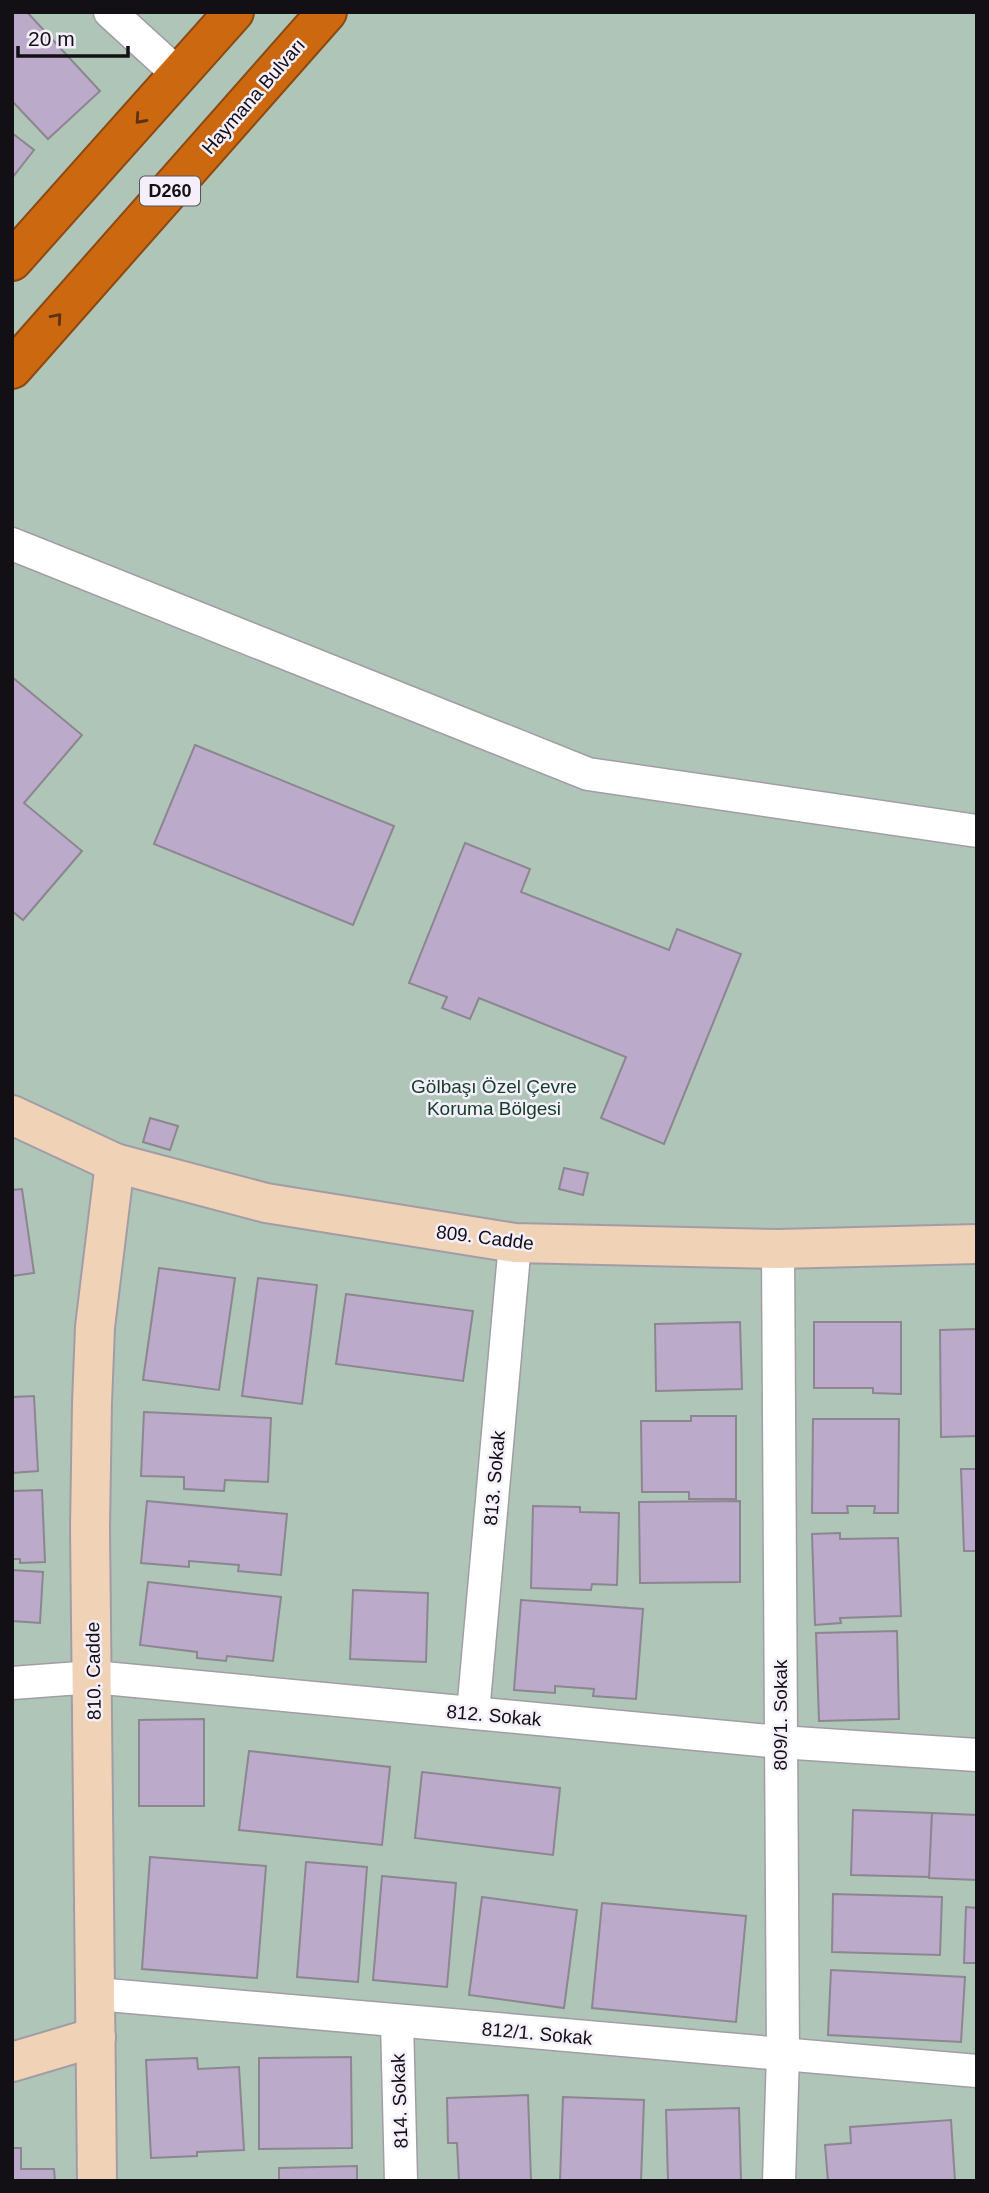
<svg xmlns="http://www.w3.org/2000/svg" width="989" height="2193" viewBox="0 0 989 2193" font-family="Arial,sans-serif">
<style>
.green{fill:#afc5b7}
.building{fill:#bbaaca;stroke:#8c8691;stroke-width:2}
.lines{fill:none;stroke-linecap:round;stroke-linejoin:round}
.street-casing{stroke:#a29ca7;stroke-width:35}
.secondary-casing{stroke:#a29ca7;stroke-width:42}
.highway-casing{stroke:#8b4911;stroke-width:42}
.street{stroke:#fff;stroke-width:32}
.secondary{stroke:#f0d2b7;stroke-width:38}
.highway{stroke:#cc6810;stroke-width:38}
.oneway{stroke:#5c3312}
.labels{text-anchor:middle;stroke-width:5;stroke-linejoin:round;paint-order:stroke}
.shield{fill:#f5effb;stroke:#565359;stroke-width:2}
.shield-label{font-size:18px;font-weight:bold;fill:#121014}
.street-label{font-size:19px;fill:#121014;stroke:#f5effb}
.park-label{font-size:19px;fill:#113e27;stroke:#f5effb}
</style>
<rect width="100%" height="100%" fill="#f5effb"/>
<rect class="green" x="12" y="12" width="965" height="2169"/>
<g class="building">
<path d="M 12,12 L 27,12 L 100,91 L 48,139 L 12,101 Z"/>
<path d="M 12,133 L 34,150 L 12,178 Z"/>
<path d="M 12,677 L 82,735 L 24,803 L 82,851 L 23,920 L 12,911 Z"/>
<path d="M 195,745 L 394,826 L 353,925 L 154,844 Z"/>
<path d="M 465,843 L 530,869 L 521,892 L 669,950 L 677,929 L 741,954 L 664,1144 L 601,1118 L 626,1057 L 479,998 L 470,1019 L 442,1008 L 447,997 L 409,983 Z"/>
<path d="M 150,1118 L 178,1126 L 170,1150 L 143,1142 Z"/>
<path d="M 564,1168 L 588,1173 L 583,1195 L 559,1189 Z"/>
<path d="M 22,1189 L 34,1273 L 12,1276 L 12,1190 Z"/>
<path d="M 159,1268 L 235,1278 L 219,1390 L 143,1380 Z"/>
<path d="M 258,1278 L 317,1285 L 302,1404 L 242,1396 Z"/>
<path d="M 346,1294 L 473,1311 L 463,1381 L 336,1364 Z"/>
<path d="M 740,1322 L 742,1389 L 656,1391 L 655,1324 Z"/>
<path d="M 814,1322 L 901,1322 L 901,1394 L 873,1393 L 873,1388 L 814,1388 Z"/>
<path d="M 977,1329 L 977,1436 L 941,1437 L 940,1330 Z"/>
<path d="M 34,1396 L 38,1471 L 12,1473 L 12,1397 Z"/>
<path d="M 144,1412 L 271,1418 L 268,1482 L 225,1480 L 224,1491 L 184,1489 L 184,1477 L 141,1476 Z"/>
<path d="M 691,1416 L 736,1416 L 736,1499 L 689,1499 L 689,1492 L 642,1492 L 641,1421 L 691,1421 Z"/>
<path d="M 813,1419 L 899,1419 L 898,1513 L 874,1513 L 875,1506 L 847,1506 L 848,1513 L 812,1513 Z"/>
<path d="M 961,1469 L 977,1469 L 977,1551 L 964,1551 Z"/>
<path d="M 42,1490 L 45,1562 L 20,1563 L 20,1559 L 12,1559 L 12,1491 Z"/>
<path d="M 147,1501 L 287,1514 L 281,1575 L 238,1571 L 239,1565 L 189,1561 L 189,1567 L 141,1563 Z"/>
<path d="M 740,1501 L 740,1582 L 640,1583 L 639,1502 Z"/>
<path d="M 533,1506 L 580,1507 L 580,1512 L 619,1513 L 617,1585 L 592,1584 L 591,1590 L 531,1588 Z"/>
<path d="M 840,1533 L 840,1539 L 898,1538 L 901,1616 L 840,1618 L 841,1623 L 815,1625 L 812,1534 Z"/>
<path d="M 12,1570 L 43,1572 L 40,1623 L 12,1621 Z"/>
<path d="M 148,1582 L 281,1597 L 273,1661 L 227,1656 L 226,1661 L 197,1658 L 197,1652 L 140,1645 Z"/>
<path d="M 353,1590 L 428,1593 L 426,1662 L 350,1659 Z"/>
<path d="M 521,1600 L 643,1609 L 636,1699 L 593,1696 L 594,1689 L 555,1686 L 555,1693 L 514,1690 Z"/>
<path d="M 897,1631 L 899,1719 L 819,1721 L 816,1633 Z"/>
<path d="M 204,1719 L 204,1806 L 139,1806 L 139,1720 Z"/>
<path d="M 249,1751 L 390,1767 L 382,1845 L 239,1830 Z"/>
<path d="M 422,1772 L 560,1788 L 553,1855 L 415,1838 Z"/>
<path d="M 853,1810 L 932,1813 L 930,1877 L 851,1875 Z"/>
<path d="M 932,1813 L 977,1815 L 977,1880 L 929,1878 Z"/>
<path d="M 150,1857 L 266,1866 L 257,1978 L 142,1969 Z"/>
<path d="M 306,1862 L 367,1867 L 358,1982 L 297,1977 Z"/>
<path d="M 382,1876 L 456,1883 L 447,1987 L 373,1980 Z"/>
<path d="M 833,1894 L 942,1897 L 940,1955 L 832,1952 Z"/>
<path d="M 482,1897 L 577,1910 L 564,2008 L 469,1995 Z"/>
<path d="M 602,1903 L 746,1916 L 736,2022 L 592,2008 Z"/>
<path d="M 966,1907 L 977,1908 L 977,1963 L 964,1963 Z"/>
<path d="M 831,1970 L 965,1977 L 961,2042 L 828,2035 Z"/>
<path d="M 351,2057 L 352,2148 L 259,2149 L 259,2058 Z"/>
<path d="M 197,2058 L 198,2069 L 239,2067 L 244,2150 L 197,2152 L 197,2156 L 151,2158 L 146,2060 Z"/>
<path d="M 528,2095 L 531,2181 L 459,2181 L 457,2143 L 448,2143 L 447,2098 Z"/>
<path d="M 563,2097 L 644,2100 L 641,2181 L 560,2181 Z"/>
<path d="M 739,2108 L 741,2181 L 668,2181 L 666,2110 Z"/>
<path d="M 951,2120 L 955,2181 L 828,2181 L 825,2145 L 851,2143 L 850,2127 Z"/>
<path d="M 12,2148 L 21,2148 L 21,2169 L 54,2169 L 55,2181 L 12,2181 Z"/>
<path d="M 357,2166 L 357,2181 L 279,2181 L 279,2168 Z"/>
</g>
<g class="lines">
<defs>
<g id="street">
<path d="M 110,12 L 179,75"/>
<path d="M 12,544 L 588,774 L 977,831"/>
<path d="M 778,1249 L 783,2055 L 779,2181"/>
<path d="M 12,1683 L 93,1677 L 780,1742 L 977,1755"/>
<path d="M 473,1713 L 515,1243"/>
<path d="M 96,1994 L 977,2071"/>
<path d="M 397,2021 L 401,2181"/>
</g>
<g id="secondary">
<path d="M 12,1115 L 115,1163 L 266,1203 L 515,1243 L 778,1249 L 977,1244"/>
<path d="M 12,2062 L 96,2037"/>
<path d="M 97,2181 L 90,1528 L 92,1403 L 95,1327 L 115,1163"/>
</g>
<g id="highway">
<path d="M 12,261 L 234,12"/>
<path d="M 12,369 L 327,12"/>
</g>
</defs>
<use href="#street" class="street-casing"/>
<use href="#secondary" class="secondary-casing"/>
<use href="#highway" class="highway-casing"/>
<use href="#street" class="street"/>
<use href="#secondary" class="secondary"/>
<use href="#highway" class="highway"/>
</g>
<defs><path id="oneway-chevron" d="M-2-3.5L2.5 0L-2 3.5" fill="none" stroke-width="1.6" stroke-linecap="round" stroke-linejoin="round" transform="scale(1.75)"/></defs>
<g class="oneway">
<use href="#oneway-chevron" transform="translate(140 119) rotate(132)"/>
<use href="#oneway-chevron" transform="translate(57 318) rotate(-49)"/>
</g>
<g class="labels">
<rect class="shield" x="140" y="176.5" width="60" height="29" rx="5"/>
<g class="shield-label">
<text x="170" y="197">D260</text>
</g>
<g class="street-label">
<text transform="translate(253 96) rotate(-49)" y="7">Haymana Bulvarı</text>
<text transform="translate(485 1237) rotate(7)" y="7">809. Cadde</text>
<text transform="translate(494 1478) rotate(-85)" y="7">813. Sokak</text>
<text transform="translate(93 1671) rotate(-91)" y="7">810. Cadde</text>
<text transform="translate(494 1715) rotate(5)" y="7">812. Sokak</text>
<text transform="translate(780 1715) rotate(-90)" y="7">809/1. Sokak</text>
<text transform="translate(537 2033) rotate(5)" y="7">812/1. Sokak</text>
<text transform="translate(399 2101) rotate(-92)" y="7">814. Sokak</text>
</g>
<g class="park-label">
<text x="494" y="1093">Gölbaşı Özel Çevre<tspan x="494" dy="22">Koruma Bölgesi</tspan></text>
</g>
</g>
<rect width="989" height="2193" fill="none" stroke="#121014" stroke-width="28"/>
<path d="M18 46v10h110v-10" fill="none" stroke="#121014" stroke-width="3.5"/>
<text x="28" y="46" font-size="21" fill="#121014" stroke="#f5effb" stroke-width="5" paint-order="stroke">20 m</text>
</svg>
